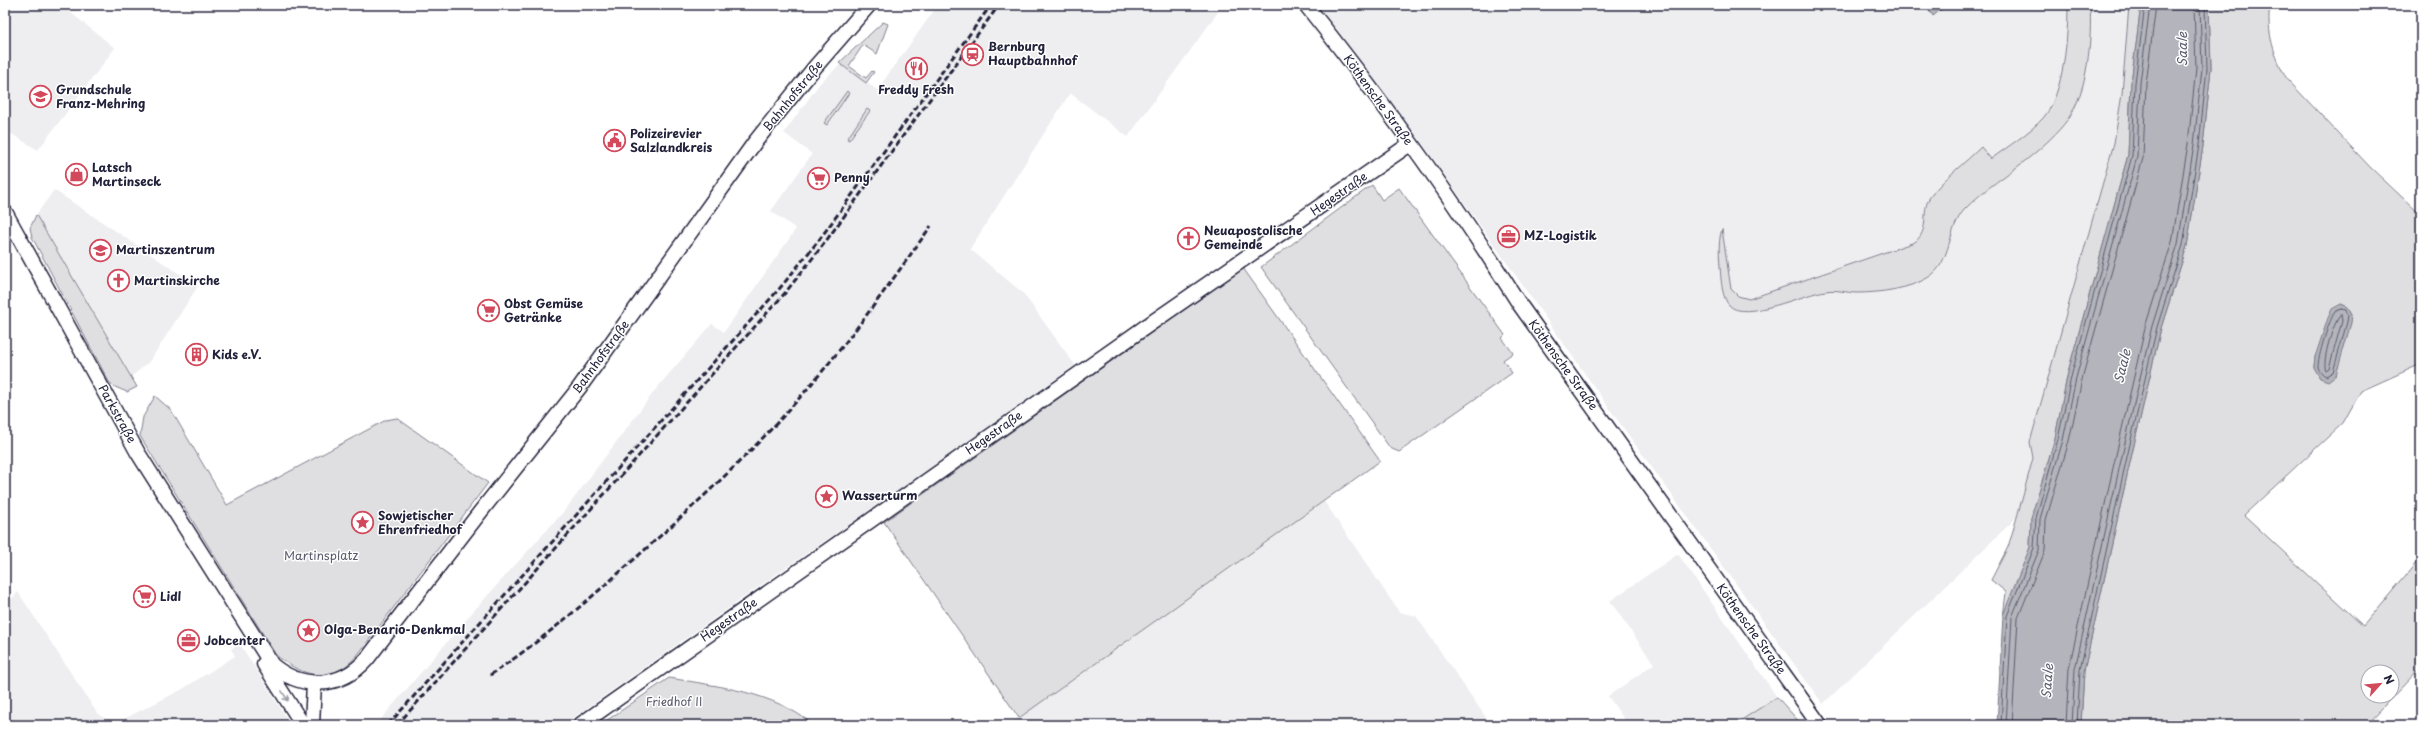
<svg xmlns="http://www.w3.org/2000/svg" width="2426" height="730" viewBox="0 0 2426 730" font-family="'Playpen Sans',sans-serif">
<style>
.built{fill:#eeeef1}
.green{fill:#dfdfe2;stroke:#80808e;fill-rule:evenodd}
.water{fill:#b4b4bc;stroke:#7a7a88}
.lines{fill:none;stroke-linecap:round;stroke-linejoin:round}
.shore{stroke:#5c5c6f;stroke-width:1}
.secondary-casing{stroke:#22223b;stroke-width:17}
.secondary{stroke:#fff;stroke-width:14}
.rail{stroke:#22223b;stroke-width:3;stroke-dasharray:6 3;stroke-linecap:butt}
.oneway{stroke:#9c9ca7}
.labels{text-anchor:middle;stroke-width:3;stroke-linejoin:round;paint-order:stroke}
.poi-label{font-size:12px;font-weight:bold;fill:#22223b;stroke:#fff;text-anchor:start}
.street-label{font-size:12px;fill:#22223b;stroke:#fff}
.park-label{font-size:12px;fill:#5b5b6d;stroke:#fff}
.water-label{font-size:13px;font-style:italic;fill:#5c5c6f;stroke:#fff}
</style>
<rect width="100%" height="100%" fill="#fff"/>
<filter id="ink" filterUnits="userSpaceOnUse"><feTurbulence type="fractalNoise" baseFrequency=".025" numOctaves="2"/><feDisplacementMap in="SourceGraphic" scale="8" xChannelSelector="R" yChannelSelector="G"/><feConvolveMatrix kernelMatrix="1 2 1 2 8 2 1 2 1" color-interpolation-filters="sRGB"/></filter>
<g filter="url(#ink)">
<g class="built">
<path d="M 5,5 L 61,5 L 115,48 L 38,150 L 5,130 Z"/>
<path d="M 938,5 L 1223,5 L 1128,137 L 1070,93 L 970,249 L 1023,293 L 1075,365 L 955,451 L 774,576 L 563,725 L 376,725 L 470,615 L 566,509 L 656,389 L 712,324 L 724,332 L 796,229 L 771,211 L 812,154 L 784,133 L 820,83 L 841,64 L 877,90 Z"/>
<path d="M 1315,5 L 2129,5 L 2122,94 L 2114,143 L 2030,442 L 2033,458 L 2017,517 L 1823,704 L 1619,422 L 1425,147 Z"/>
<path d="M 54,190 L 198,286 L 150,361 L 131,377 L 36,215 Z"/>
<path d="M 1324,501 L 1399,612 L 1416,616 L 1491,725 L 1009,725 Z"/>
<path d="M 1678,554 L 1777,697 L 1737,725 L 1628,725 L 1608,696 L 1654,664 L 1610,601 Z"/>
<path d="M 18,592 L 97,713 L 106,719 L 122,720 L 181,690 L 235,656 L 231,649 L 240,644 L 291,725 L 5,725 L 5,606 Z"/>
</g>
<g class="green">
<path d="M 2068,5 L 2090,5 C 2092,39 2088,91 2068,119 C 2058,133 2043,146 2030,157 C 2009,174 1984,189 1965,209 C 1947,228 1952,262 1929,277 C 1910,289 1879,293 1857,293 C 1847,293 1837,289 1826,291 C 1805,293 1744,323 1729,305 C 1723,298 1722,287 1721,279 C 1720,264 1717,243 1722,229 L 1731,289 L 1738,296 L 1749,299 L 1915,242 C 1931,228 1920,212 1930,197 C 1942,180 1966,162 1981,147 L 1991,159 C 2007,147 2031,132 2044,117 C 2064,93 2068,36 2068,5 Z"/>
<path d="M 2129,5 L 2141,5 L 2131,83 L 2128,155 L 2068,372 L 2055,438 L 2031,518 L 2030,548 L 2003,617 L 2006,592 L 1991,580 L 2008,547 L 2017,517 L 2033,458 L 2030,442 L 2114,143 L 2122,94 Z"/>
<path d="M 2209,5 L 2270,5 C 2266,32 2274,56 2287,79 L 2370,167 L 2421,215 L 2421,364 L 2361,391 L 2343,423 L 2244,515 L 2363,626 L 2421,557 L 2421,667 L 2366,725 L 2081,725 L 2084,671 L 2128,471 L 2161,328 L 2187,246 L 2203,146 L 2211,68 ZM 2341,304 L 2348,307 L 2352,314 L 2336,375 L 2320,378 L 2314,367 L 2315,357 ZM 2368,672 L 2392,672 L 2392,696 L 2368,696 Z"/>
<path d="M 883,22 L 888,24 L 877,54 L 863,45 L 849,66 L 866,78 L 872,71 L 874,72 L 866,83 L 839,63 Z"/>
<path d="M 847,91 L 849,93 L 827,125 L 824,123 Z"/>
<path d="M 867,109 L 870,111 L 849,140 L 847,139 Z"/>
<path d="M 1372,185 L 1382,200 L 1399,188 L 1505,335 L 1502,338 L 1513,353 L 1503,360 L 1512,373 L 1399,452 L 1390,448 L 1261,267 Z"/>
<path d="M 36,215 L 131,377 L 137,387 L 127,392 L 115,387 L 109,382 L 32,237 L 30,228 Z"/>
<path d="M 1243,268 L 1380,461 L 1019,718 L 884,522 Z"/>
<path d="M 155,396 L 171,410 L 227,505 L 386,420 L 397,418 L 488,483 L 356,657 C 351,661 345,668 339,671 C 317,682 293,669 276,655 L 140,436 L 143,417 Z"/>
<path d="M 669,678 C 717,686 775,692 813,725 L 600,725 Z"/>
<path d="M 1777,697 L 1802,725 L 1734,725 Z"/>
</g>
<g class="water">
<path d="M 1925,5 L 1947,5 L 1933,16 Z"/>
<path d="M 2141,5 L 2209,5 L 2211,68 L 2203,146 L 2187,246 L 2161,328 L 2128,471 L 2084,671 L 2081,725 L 1997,725 L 2003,615 L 2030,547 L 2031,518 L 2055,438 L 2068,372 L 2128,155 L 2131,83 Z"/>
<path d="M 2341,304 L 2348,307 L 2352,314 L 2351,323 L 2336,375 L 2328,381 L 2320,378 L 2314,367 L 2315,357 L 2328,318 L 2332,309 Z"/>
</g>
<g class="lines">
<g class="shore">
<path d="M 2341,309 L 2346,310 L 2348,315 L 2347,322 L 2333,372 L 2326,376 C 2322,374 2319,371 2318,367 C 2317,359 2330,317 2335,312 C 2336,311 2340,309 2341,309 Z"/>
<path d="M 2341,315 L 2342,321 L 2329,368 L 2326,370 C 2321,363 2334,319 2341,315 Z"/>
<path d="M 2001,725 L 2007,616 L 2034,548 L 2036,518 L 2058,439 L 2072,373 L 2132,156 L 2135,83 L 2145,5"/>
<path d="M 2006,725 L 2012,617 L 2039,550 L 2040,519 L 2063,440 L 2077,374 L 2137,157 L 2140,83 L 2150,5"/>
<path d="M 2012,725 L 2018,618 L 2045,551 L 2046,520 L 2069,441 L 2083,375 L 2143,158 L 2146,84 L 2156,5"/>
<path d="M 2066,725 L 2069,668 L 2113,468 L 2146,324 L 2172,242 L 2188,144 L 2196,68 L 2194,5"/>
<path d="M 2072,725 L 2075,669 L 2119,469 L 2152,326 L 2178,244 L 2194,145 L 2202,68 L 2200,5"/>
<path d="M 2077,725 L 2080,670 L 2124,470 L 2157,327 L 2183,245 L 2199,145 L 2207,68 L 2205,5"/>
</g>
<defs>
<g id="secondary">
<path d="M 1306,5 C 1383,101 1455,202 1520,305 L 1820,725"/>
<path d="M 5,212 L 138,453 L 272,665 C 302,690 340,689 367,659 L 481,511 L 579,388 L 755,142 L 815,67 L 869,5"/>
<path d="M 264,664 L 303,725"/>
<path d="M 312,725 L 314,683"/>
<path d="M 580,725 L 1144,328 L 1410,144"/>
</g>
</defs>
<use href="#secondary" class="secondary-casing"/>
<use href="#secondary" class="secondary"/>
<g class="rail">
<path d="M 490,675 C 540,642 584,604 629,564 C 694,506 758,448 814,381 C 856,332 893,279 931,226"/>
<path d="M 388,725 L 780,288 L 819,240 L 991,5"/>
<path d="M 397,725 L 785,293 L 823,245 L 999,5"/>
</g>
</g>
<defs><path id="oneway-shaft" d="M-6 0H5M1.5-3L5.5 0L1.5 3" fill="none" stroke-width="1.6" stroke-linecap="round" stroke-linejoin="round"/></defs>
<use class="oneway" href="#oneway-shaft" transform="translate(285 696) rotate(58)"/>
</g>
<defs>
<symbol id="station-ring" viewBox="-11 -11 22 22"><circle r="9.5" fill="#fff" stroke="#d1495b" stroke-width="1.5"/><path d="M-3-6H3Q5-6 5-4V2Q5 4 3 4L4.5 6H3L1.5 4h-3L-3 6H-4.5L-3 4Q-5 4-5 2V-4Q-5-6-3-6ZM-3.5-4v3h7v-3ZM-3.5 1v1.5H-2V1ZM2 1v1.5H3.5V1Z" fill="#d1495b"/></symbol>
<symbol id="restaurant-ring" viewBox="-11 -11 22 22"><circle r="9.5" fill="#fff" stroke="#d1495b" stroke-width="1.5"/><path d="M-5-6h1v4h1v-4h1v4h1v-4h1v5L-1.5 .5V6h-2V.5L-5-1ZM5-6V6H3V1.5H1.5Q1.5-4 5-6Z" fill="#d1495b"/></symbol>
<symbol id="school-ring" viewBox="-11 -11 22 22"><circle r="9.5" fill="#fff" stroke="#d1495b" stroke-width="1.5"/><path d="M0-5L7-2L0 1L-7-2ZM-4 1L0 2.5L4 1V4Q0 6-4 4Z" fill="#d1495b"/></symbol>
<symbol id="civic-ring" viewBox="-11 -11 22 22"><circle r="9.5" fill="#fff" stroke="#d1495b" stroke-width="1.5"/><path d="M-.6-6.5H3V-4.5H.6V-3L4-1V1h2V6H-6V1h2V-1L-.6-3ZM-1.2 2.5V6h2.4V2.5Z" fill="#d1495b"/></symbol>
<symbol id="shop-ring" viewBox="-11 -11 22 22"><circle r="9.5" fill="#fff" stroke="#d1495b" stroke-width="1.5"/><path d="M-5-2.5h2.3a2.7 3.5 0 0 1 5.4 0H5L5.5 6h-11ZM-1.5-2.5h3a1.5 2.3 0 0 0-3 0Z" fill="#d1495b"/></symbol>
<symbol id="supermarket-ring" viewBox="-11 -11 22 22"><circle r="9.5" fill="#fff" stroke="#d1495b" stroke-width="1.5"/><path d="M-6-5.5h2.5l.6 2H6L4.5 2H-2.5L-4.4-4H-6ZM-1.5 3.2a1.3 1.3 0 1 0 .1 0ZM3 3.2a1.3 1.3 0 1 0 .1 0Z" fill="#d1495b"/></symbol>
<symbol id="office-ring" viewBox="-11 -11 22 22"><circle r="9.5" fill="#fff" stroke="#d1495b" stroke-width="1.5"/><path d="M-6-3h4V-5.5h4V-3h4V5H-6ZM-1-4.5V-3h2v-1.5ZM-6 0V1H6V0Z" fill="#d1495b"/></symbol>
<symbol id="church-ring" viewBox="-11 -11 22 22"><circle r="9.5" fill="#fff" stroke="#d1495b" stroke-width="1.5"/><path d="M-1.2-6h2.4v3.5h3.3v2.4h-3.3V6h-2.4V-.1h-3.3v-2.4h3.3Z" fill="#d1495b"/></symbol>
<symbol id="building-ring" viewBox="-11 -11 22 22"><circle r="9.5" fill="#fff" stroke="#d1495b" stroke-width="1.5"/><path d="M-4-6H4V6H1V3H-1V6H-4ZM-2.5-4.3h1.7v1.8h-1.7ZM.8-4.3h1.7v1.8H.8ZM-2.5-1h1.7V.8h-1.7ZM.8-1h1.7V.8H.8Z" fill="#d1495b"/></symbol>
<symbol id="sight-ring" viewBox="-11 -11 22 22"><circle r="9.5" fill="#fff" stroke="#d1495b" stroke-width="1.5"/><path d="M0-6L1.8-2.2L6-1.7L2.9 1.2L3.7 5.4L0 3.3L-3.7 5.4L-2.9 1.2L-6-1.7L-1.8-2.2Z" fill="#d1495b"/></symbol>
</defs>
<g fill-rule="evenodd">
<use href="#station-ring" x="960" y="42" width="25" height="25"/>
<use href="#restaurant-ring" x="904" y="56" width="25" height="25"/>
<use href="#school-ring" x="28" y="84" width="25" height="25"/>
<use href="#civic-ring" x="602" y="128" width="25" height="25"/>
<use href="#shop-ring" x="64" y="162" width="25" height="25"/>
<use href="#supermarket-ring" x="806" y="166" width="25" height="25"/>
<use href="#office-ring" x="1496" y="224" width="25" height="25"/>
<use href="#church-ring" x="1176" y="226" width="25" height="25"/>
<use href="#school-ring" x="88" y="238" width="25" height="25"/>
<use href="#church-ring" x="106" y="268" width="25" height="25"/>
<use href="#supermarket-ring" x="476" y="298" width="25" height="25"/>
<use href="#building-ring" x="184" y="342" width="25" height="25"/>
<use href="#sight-ring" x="814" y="484" width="25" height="25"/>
<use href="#sight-ring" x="350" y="510" width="25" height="25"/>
<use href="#supermarket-ring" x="132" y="584" width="25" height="25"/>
<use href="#sight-ring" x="296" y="618" width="25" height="25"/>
<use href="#office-ring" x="176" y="628" width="25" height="25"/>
</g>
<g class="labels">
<g class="poi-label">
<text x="988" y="51">Bernburg<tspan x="988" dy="14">Hauptbahnhof</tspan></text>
<text x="56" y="94">Grundschule<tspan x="56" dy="14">Franz-Mehring</tspan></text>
<text x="916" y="94" text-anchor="middle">Freddy Fresh</text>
<text x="630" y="138">Polizeirevier<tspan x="630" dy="14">Salzlandkreis</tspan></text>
<text x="92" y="172">Latsch<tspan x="92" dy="14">Martinseck</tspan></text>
<text x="834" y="182">Penny</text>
<text x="1204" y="235">Neuapostolische<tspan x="1204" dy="14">Gemeinde</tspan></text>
<text x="1524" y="240">MZ-Logistik</text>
<text x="116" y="254">Martinszentrum</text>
<text x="134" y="285">Martinskirche</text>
<text x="504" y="308">Obst Gemüse<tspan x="504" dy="14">Getränke</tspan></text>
<text x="212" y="359">Kids e.V.</text>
<text x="842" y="500">Wasserturm</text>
<text x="378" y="520">Sowjetischer<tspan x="378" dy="14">Ehrenfriedhof</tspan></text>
<text x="160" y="601">Lidl</text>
<text x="324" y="634">Olga-Benario-Denkmal</text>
<text x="204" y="645">Jobcenter</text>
</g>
<g class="street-label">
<text transform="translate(793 96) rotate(-51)" y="4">Bahnhofstraße</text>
<text transform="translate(1378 100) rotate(54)" y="4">Köthensche Straße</text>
<text transform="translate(1339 194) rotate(-35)" y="4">Hegestraße</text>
<text transform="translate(601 357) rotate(-54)" y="4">Bahnhofstraße</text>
<text transform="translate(1563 365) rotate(54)" y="4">Köthensche Straße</text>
<text transform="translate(117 414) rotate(61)" y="4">Parkstraße</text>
<text transform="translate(994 433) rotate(-35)" y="4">Hegestraße</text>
<text transform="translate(729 620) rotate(-35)" y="4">Hegestraße</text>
<text transform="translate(1751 629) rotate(54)" y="4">Köthensche Straße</text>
</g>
<g class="park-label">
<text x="321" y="560">Martinsplatz</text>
<text x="674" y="706">Friedhof II</text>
</g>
<g class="water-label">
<text transform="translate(2182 49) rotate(-90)" y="5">Saale</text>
<text transform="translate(2122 366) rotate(-76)" y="5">Saale</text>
<text transform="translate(2047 681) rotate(-86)" y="5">Saale</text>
</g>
</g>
<rect width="2426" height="730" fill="none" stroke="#fff" stroke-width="20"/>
<rect x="10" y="10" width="2406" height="710" fill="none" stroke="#22223b" stroke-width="1.5" filter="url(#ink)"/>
<g transform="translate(2380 684) rotate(63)"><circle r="19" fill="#ffffff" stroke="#a7a7b1"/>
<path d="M0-3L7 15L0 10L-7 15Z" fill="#d1495b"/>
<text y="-6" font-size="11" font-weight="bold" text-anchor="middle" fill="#22223b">N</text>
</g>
</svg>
